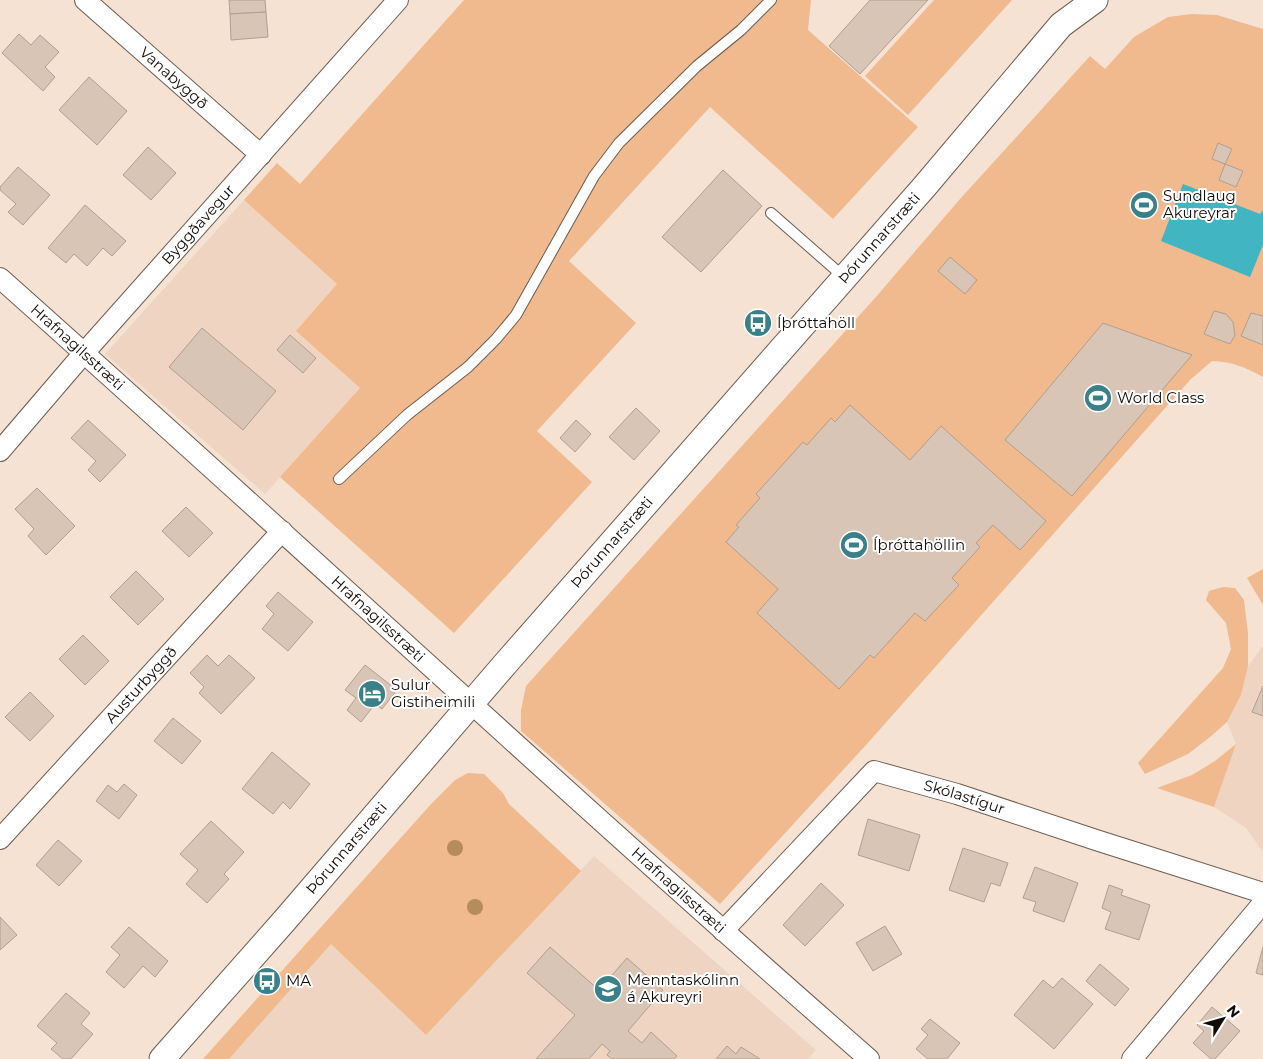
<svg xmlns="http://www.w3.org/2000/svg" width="1263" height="1059" viewBox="0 0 1263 1059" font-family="Montserrat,sans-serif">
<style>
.built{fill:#efd4c1}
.green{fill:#f0b98e}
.water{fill:#42b5c2}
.building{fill:#d9c5b6;stroke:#b19e90}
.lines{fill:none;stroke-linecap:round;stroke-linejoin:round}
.service-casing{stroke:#6d5c4f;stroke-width:12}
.minor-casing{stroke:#6d5c4f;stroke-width:22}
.tertiary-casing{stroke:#6d5c4f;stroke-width:27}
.service{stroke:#fff;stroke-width:10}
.minor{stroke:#fff;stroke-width:20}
.tertiary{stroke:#fff;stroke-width:25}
.tree{fill:#b58b60}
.labels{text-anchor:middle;stroke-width:4;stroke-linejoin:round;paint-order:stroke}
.street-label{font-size:15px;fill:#120c07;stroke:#fff}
.poi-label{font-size:15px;fill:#120c07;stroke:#fff;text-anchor:start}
</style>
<rect width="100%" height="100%" fill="#f6e2d3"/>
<g class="built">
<path d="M 244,200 L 337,284 L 296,331 L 360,388 L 265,494 L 105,354 Z"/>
<path d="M 1263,646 L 1263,852 L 1246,828 L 1214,807 L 1236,744 L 1227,722 L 1241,695 L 1248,666 Z"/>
<path d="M 594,856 L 816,1050 L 808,1059 L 229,1059 L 331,944 L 426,1035 Z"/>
</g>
<g class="green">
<path d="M 464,0 L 811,0 L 808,30 L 918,127 L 833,219 L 710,107 L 569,261 L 636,323 L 537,431 L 592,482 L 454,633 L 280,477 L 360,388 L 296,331 L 337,284 L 244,200 L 277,163 L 300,184 Z"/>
<path d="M 934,0 L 1012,0 L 908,115 L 865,76 Z"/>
<path d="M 1192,14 L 1217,15 L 1263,29 L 1263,377 C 1245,367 1233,362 1212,361 L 1190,380 L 866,745 L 720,904 L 521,731 L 521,710 L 526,686 L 875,298 L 960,199 L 1090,56 L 1105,69 L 1134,37 L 1168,17 Z"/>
<path d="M 1263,569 L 1263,605 L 1247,578 Z"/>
<path d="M 1223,587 L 1235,588 L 1244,600 L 1248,633 L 1248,666 L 1241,695 L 1227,722 L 1210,737 L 1188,754 L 1145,774 L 1138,763 L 1223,668 L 1231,649 L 1226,623 L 1206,600 L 1209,591 Z"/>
<path d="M 1236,744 L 1214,807 L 1157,788 L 1192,775 L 1215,761 Z"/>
<path d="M 468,773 L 484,774 L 503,793 L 509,804 L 581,871 L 426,1035 L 331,944 L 229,1059 L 203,1059 L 432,803 L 455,780 Z"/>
</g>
<path class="water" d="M 1183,184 L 1260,214 L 1263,210 L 1263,245 L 1250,277 L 1161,241 Z"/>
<g class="building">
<path d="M 229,0 L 265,0 L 266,12 L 230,14 Z"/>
<path d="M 870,0 L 928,0 L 860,74 L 829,46 Z"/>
<path d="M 266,12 L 268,37 L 231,40 L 230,14 Z"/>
<path d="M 19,34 L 31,45 L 40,35 L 59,52 L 45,67 L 55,77 L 43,91 L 2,53 Z"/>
<path d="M 89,77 L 127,111 L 97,145 L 59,110 Z"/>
<path d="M 1218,143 L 1232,149 L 1225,164 L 1212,159 Z"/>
<path d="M 148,147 L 176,173 L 151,200 L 123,175 Z"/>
<path d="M 1225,164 L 1243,171 L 1236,187 L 1219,180 Z"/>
<path d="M 18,167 L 50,195 L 23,225 L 8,212 L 16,204 L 0,190 L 0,187 Z"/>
<path d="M 723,170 L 762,206 L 701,272 L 662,237 Z"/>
<path d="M 85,205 L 126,241 L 112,256 L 103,248 L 87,266 L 74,254 L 66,263 L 48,248 Z"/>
<path d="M 950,257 L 977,280 L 965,294 L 938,271 Z"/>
<path d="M 1214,311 L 1226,314 L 1233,322 L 1235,335 L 1230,344 L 1204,334 Z"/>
<path d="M 1251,313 L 1263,316 L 1263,345 L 1241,336 Z"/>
<path d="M 1103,323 L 1192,355 L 1072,496 L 1005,440 Z"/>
<path d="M 202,328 L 276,391 L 243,430 L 169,367 Z"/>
<path d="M 290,335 L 316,358 L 303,373 L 277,350 Z"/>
<path d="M 850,405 L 910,460 L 941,426 L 1046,521 L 1020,550 L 993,525 L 976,543 L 980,547 L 952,578 L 959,585 L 925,621 L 915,613 L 874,658 L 870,655 L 839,689 L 757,613 L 778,589 L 726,542 L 739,527 L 736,525 L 760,498 L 756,494 L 803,442 L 807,445 L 831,418 L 835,422 Z"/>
<path d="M 636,408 L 660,431 L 634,460 L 609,437 Z"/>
<path d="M 88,420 L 126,455 L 100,482 L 88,470 L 96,461 L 71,438 Z"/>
<path d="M 576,420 L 591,434 L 575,452 L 560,438 Z"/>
<path d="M 37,488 L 75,526 L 46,555 L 28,536 L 34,529 L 15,509 Z"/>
<path d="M 186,507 L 213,533 L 189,557 L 162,531 Z"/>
<path d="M 136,571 L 164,599 L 138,625 L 110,597 Z"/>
<path d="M 278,592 L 313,622 L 288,651 L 262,629 L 274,614 L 266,606 Z"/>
<path d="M 83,635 L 109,661 L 85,685 L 59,659 Z"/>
<path d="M 207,655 L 218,666 L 229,655 L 255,678 L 221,714 L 199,693 L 204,687 L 190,673 Z"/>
<path d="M 365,665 L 397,690 L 382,709 L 375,704 L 361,722 L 347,710 L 356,698 L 345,690 Z"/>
<path d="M 1263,686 L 1263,716 L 1252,712 Z"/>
<path d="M 30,692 L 54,716 L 30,741 L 5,717 Z"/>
<path d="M 173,718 L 201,741 L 182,764 L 154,741 Z"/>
<path d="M 272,752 L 310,784 L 290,809 L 283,802 L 273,814 L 242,789 Z"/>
<path d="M 124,784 L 137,795 L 119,819 L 96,801 L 108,785 L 117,792 Z"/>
<path d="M 868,819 L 920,835 L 909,871 L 858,855 Z"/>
<path d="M 211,821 L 244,852 L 224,874 L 229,879 L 207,903 L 186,884 L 198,870 L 180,854 Z"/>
<path d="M 58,840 L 82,861 L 59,886 L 36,865 Z"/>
<path d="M 963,848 L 1008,863 L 1000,886 L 991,883 L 984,902 L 949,890 Z"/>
<path d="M 1035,867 L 1078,883 L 1064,922 L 1033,911 L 1036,902 L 1023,898 Z"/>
<path d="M 821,883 L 844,905 L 805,946 L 783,925 Z"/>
<path d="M 1109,885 L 1123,890 L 1121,895 L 1150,905 L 1139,940 L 1105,929 L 1111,912 L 1102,908 Z"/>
<path d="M 0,917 L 17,935 L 0,950 Z"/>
<path d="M 885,926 L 902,954 L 873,971 L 856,943 Z"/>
<path d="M 129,927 L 168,961 L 155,977 L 143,966 L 124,988 L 106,972 L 120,955 L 111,947 Z"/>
<path d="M 550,947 L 599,990 L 627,958 L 663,990 L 628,1031 L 642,1043 L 651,1032 L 677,1056 L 674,1059 L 612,1059 L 607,1055 L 610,1051 L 602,1044 L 589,1059 L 536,1059 L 575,1015 L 527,973 Z"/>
<path d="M 1263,947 L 1263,975 L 1256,973 Z"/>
<path d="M 1100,964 L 1129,989 L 1115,1006 L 1086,981 Z"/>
<path d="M 1062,978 L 1093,1004 L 1054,1049 L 1014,1015 L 1043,980 L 1053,988 Z"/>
<path d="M 66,993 L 90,1013 L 81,1024 L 93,1034 L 71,1059 L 63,1059 L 51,1049 L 57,1043 L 37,1026 Z"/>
<path d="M 1212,1007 L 1240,1031 L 1215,1059 L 1211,1059 L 1193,1043 L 1204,1031 L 1197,1025 Z"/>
<path d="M 930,1019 L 960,1043 L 947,1059 L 928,1059 L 916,1049 L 928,1035 L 921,1029 Z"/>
<path d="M 727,1046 L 736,1054 L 741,1047 L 760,1059 L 716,1059 Z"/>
</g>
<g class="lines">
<defs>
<g id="service">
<path d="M 771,213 L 845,278"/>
<path d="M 339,479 L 407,415 L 468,367 L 496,339 L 516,315 L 594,176 L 619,143 L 697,66 L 741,30 L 771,0"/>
</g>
<g id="minor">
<path id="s1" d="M 85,0 L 261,155"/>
<path id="s2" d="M 0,278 C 291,537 576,803 869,1059"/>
<path id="s3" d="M 0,451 L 84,353 L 398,0"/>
<path id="s4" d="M 0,839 L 282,531"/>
<path id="s5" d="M 723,931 L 874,771 L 957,794 L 1096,840 L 1263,893"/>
<path d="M 1132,1059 L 1263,903"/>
</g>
<g id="tertiary">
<path id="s6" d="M 162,1059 L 285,920 L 506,663 L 925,186 L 1061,25 L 1095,0"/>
</g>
</defs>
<use href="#service" class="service-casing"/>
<use href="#minor" class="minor-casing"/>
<use href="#tertiary" class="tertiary-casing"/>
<use href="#service" class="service"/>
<use href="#minor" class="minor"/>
<use href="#tertiary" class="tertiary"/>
</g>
<g class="tree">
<circle cx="455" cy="848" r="8"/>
<circle cx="475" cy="907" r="8"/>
</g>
<defs>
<symbol id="stadium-disc" viewBox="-11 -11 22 22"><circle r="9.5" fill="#398089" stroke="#fff"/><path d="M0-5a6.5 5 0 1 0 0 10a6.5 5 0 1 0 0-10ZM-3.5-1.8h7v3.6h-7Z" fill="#fff"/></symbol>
<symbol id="bus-disc" viewBox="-11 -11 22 22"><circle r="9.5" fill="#398089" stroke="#fff"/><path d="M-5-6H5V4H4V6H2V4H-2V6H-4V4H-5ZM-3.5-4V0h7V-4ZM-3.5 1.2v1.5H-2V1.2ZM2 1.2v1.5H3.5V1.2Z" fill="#fff"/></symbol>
<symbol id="hotel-disc" viewBox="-11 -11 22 22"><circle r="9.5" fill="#398089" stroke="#fff"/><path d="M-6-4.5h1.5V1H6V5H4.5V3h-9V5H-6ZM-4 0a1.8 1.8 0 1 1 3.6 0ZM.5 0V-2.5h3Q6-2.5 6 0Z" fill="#fff"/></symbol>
<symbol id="university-disc" viewBox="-11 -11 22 22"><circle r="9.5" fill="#398089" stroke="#fff"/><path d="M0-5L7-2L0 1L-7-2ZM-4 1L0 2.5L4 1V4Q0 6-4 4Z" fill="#fff"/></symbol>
</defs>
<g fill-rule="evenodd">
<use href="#stadium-disc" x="1128" y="189" width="32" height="32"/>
<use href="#bus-disc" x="742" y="307" width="32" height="32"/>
<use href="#stadium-disc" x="1082" y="382" width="32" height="32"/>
<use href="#stadium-disc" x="838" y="529" width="32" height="32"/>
<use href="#hotel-disc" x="356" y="678" width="32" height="32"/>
<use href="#bus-disc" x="251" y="965" width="32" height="32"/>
<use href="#university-disc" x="592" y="973" width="32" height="32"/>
</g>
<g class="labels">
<g class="street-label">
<text dy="5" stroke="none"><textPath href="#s1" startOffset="118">Vanabyggð</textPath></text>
<text dy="5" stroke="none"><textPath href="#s3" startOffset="301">Byggðavegur</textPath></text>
<text dy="5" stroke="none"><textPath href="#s6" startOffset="1090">Þórunnarstræti</textPath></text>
<text dy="5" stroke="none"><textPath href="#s2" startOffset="104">Hrafnagilsstræti</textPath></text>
<text dy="5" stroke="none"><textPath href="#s6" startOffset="685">Þórunnarstræti</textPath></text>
<text dy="5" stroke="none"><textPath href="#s2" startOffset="509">Hrafnagilsstræti</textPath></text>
<text dy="5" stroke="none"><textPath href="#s4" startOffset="209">Austurbyggð</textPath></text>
<text dy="5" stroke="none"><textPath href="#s5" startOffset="314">Skólastígur</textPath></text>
<text dy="5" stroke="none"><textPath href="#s6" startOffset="280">Þórunnarstræti</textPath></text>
<text dy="5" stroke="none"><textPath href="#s2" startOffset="914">Hrafnagilsstræti</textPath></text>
</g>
<g class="poi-label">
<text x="1163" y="201">Sundlaug<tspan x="1163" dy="17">Akureyrar</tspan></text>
<text x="777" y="328">Íþróttahöll</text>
<text x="1117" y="403">World Class</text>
<text x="873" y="550">Íþróttahöllin</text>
<text x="391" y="690">Sulur<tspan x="391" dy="17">Gistiheimili</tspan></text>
<text x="627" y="985">Menntaskólinn<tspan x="627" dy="17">á Akureyri</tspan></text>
<text x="286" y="986">MA</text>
</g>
</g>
<g transform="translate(1223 1019) rotate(53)" stroke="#ffffff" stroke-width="4" paint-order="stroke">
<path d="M0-4L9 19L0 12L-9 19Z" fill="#120c07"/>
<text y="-8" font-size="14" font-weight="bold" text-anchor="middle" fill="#120c07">N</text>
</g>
</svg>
